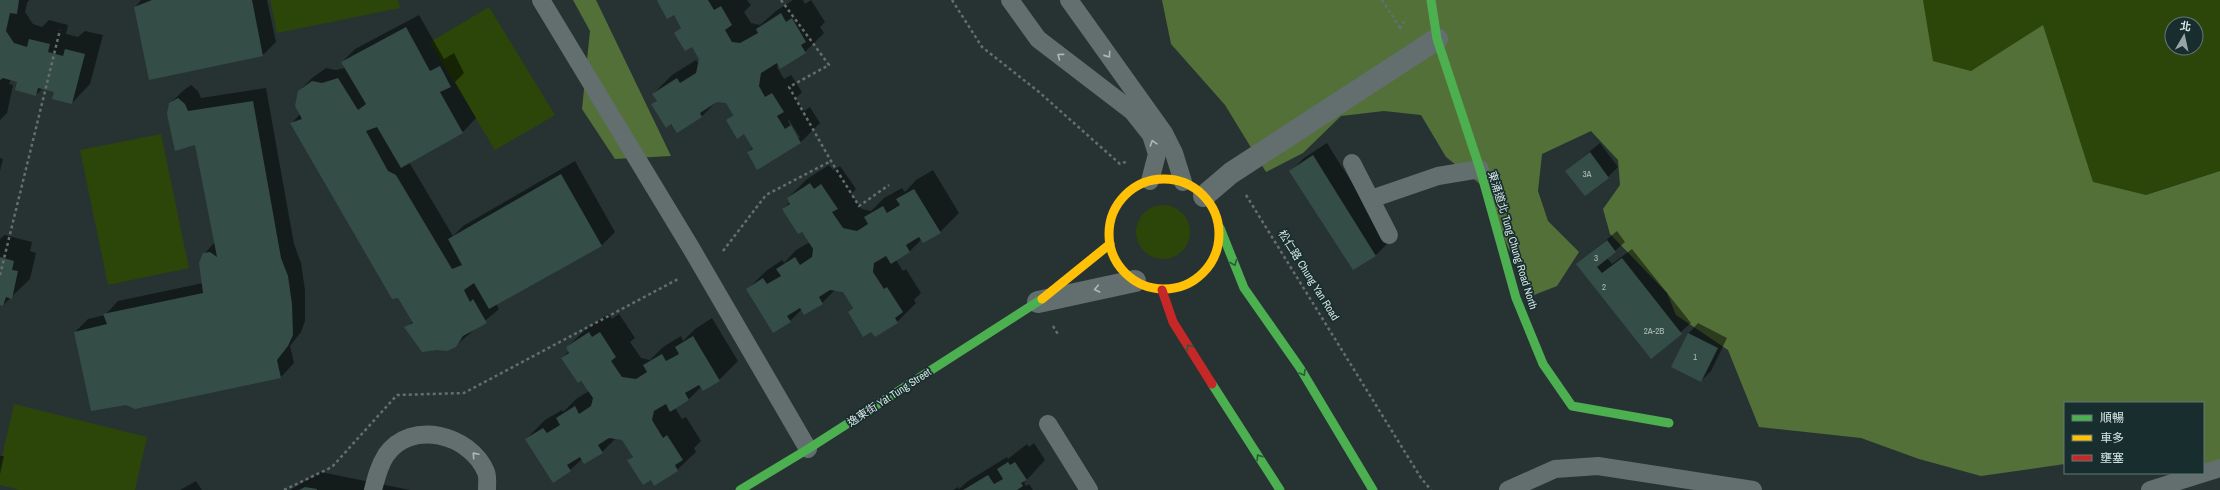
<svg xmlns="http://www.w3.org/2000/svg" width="2220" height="490" viewBox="0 0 2220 490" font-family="'Archivo Narrow','Noto Sans TC',sans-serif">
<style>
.green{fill:#2c4509;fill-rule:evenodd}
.forest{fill:#547039}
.shadow{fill:#0007;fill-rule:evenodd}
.building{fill:#354d47}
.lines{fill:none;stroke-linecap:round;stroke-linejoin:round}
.path{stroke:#656e6e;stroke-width:2.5;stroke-dasharray:3 3;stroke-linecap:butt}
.lane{stroke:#636e6e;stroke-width:18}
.street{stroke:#636e6e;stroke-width:22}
.fast{stroke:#4caf50;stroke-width:9}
.slow{stroke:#ffc107;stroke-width:9}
.jam{stroke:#c62828;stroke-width:9}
.oneway{stroke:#aebaba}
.oneway2{stroke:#2a5b3a}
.labels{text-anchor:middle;stroke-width:3.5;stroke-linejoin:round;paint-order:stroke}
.number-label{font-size:9px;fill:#aebebc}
.street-label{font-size:11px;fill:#d6e3e3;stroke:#182e2e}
</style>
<rect width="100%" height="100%" fill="#273333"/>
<g class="green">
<path d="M 270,0 L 398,0 L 400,8 L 277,33 Z"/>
<path d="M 1919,0 L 2220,0 L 2220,171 L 2145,195 L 2081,190 L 2043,26 L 1971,71 L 1933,61 ZM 2172,24 L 2196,24 L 2196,48 L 2172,48 Z"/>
<path d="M 489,7 L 555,115 L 495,150 L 430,42 Z"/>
<path d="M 161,134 L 189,268 L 108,285 L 80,150 Z"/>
<circle cx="1163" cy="232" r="27"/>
<path d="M 14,404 L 147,437 L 135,490 L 20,490 L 0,485 L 0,465 Z"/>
</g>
<g class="forest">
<path d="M 573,0 L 596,0 L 671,156 L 615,159 L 582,109 L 590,31 Z"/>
<path d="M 1162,0 L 1923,0 L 1933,61 L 1971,71 L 2043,25 L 2093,182 L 2146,195 L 2220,171 L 2220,460 L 2203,468 L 2203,403 L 2065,403 L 2065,464 L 1981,476 L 1919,459 L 1861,438 L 1759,427 L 1728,350 L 1676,315 L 1667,293 L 1610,234 L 1603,209 L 1620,185 L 1618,160 L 1591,131 L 1542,154 L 1538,191 L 1548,221 L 1579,252 L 1557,286 L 1534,295 L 1508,248 L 1485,188 L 1446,157 L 1421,115 L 1384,111 L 1341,116 L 1303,153 L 1266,172 L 1225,105 L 1171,44 Z"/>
</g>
<g class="shadow">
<path d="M 0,0 L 29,0 L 27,3 L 25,12 L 33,24 L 42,27 L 49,20 L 68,25 L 66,34 L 78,37 L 85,31 L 103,35 L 90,84 L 72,103 L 55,92 L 43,88 L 36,95 L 18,81 L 11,79 L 9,84 L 13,85 L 7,113 L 0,120 Z"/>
<path d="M 141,0 L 267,0 L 276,42 L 263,55 L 150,79 L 135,7 Z"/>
<path d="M 659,0 L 747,0 L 751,5 L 744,12 L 751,23 L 760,25 L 776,11 L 793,0 L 803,0 L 805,4 L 811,0 L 825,22 L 820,27 L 824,33 L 805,52 L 778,63 L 777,67 L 784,79 L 791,75 L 802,92 L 796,98 L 804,111 L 810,107 L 820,123 L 801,142 L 757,168 L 748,152 L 753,147 L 744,133 L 727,120 L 733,114 L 726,102 L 717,101 L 702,116 L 677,131 L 653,105 L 657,100 L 653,94 L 672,75 L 696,60 L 699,64 L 700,59 L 693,45 L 675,33 L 682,27 L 674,14 ZM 789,120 L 800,138 L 798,138 L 788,121 Z"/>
<path d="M 419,15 L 444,59 L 454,53 L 464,73 L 455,82 L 476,118 L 463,132 L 409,162 L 453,236 L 463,226 L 575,161 L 615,232 L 602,245 L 496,304 L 499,309 L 455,346 L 406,328 L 413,321 L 291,124 L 300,114 L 299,91 L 312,78 L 326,68 L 336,70 L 345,68 L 342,62 L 355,49 Z"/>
<path d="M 191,85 L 198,91 L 201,98 L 266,88 L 294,244 L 301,263 L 305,290 L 305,321 L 301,332 L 290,346 L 294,363 L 281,377 L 75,332 L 88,319 L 105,315 L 118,301 L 203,283 L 204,254 L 215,242 L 196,144 L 170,103 L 184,90 Z"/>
<path d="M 1327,143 L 1389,242 L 1376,255 L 1353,269 L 1291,171 L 1304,158 Z"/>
<path d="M 1600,143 L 1618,167 L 1608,177 L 1566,171 Z"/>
<path d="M 0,158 L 3,159 L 0,171 Z"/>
<path d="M 829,165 L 833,170 L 840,166 L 856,189 L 851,194 L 862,209 L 871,211 L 884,198 L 902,188 L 905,192 L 916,180 L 933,170 L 959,213 L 940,232 L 924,242 L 922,239 L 909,252 L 896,260 L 903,271 L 906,269 L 921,293 L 914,300 L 916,303 L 897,322 L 871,331 L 849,312 L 853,307 L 843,291 L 835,290 L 822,303 L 802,309 L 790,321 L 747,290 L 766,271 L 782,260 L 784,263 L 796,250 L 810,242 L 783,209 L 790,202 L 788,198 L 807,179 Z"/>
<path d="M 1617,231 L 1625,242 L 1607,258 L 1612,264 L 1632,249 L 1691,323 L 1651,358 L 1577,264 Z"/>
<path d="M 5,235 L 32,242 L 30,251 L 36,253 L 30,279 L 3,305 L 0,304 L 0,239 Z"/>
<path d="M 608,314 L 612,319 L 619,314 L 635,338 L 630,342 L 641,358 L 650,360 L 663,347 L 681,336 L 683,341 L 695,329 L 712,318 L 738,361 L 719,380 L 703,390 L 701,387 L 689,399 L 675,408 L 682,419 L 686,417 L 701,441 L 694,448 L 696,452 L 677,470 L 651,479 L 629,460 L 633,456 L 623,439 L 616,438 L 602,452 L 582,459 L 570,470 L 526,439 L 545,420 L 562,410 L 563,412 L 576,399 L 589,391 L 562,358 L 569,351 L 567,347 L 586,329 Z"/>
<path d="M 1698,323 L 1727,338 L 1711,371 L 1701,381 L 1672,367 L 1689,333 Z"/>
<path d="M 1034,443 L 1045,460 L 1024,483 L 1026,486 L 1029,484 L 1033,490 L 953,490 L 958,487 L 959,489 L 968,481 L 1007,457 L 1008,459 L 1027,444 L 1029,447 Z"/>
<path d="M 0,456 L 4,456 L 0,474 Z"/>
<path d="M 321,472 L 410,490 L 290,490 Z"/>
<path d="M 196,481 L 202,490 L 180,490 Z"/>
</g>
<g class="building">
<path d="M 0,0 L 19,0 L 17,14 L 10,13 L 6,31 L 14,43 L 27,47 L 29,39 L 50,44 L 48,52 L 63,56 L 65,49 L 85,54 L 72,104 L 52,99 L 54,92 L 38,88 L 36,96 L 15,90 L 17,82 L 3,78 L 0,80 Z"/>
<path d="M 152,0 L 252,0 L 263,56 L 149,80 L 134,7 Z"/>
<path d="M 658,0 L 708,0 L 714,10 L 721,6 L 732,25 L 725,30 L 732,42 L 740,43 L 758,33 L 756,29 L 781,13 L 786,22 L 792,18 L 806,42 L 801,45 L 806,53 L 780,69 L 777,63 L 761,73 L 759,86 L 765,97 L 772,93 L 784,112 L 777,116 L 785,129 L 791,125 L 801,143 L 757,170 L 747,152 L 753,149 L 744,134 L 737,139 L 726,120 L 733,115 L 726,103 L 717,102 L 700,113 L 702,117 L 677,133 L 671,124 L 666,128 L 651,104 L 657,101 L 652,94 L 677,78 L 680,83 L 696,73 L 699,59 L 692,47 L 685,51 L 674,33 L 681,28 L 674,15 L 667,19 L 657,1 Z"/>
<path d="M 406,27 L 430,71 L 440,66 L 451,87 L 440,92 L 463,133 L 401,168 L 377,127 L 366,131 L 388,171 L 396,175 L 452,269 L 462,265 L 448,239 L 561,174 L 602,246 L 489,309 L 474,283 L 464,290 L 470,302 L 473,299 L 487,323 L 463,336 L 456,347 L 447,351 L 437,350 L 422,352 L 404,327 L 413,323 L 398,298 L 392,299 L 290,123 L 302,119 L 295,106 L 298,91 L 312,81 L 322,83 L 338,78 L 358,110 L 366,104 L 341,62 Z"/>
<path d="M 178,98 L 185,104 L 188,111 L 253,101 L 281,258 L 288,276 L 292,304 L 293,335 L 288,346 L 277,360 L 281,378 L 135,409 L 126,405 L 91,411 L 74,332 L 107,324 L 103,314 L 203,293 L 199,263 L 203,253 L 210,252 L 217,257 L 195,145 L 175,151 L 167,114 L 169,103 Z"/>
<path d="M 1590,152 L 1609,178 L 1585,196 L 1565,171 Z"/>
<path d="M 1313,155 L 1376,256 L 1353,270 L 1289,171 Z"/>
<path d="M 810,183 L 814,189 L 821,184 L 838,209 L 832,212 L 843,228 L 857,231 L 868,224 L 864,217 L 883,206 L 887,213 L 900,205 L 896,199 L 914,189 L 941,233 L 923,243 L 919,237 L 906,245 L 910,252 L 891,264 L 886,256 L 874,263 L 873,272 L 884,289 L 887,287 L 903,312 L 895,318 L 898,323 L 875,337 L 871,332 L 863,337 L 848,312 L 853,308 L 843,292 L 830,290 L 819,297 L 823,304 L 804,315 L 800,308 L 787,316 L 791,322 L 773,333 L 746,289 L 763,278 L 767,284 L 781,276 L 776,269 L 795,257 L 800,265 L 812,257 L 813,249 L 802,232 L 798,234 L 782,209 L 790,204 L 787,198 Z"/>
<path d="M 1607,240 L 1616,252 L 1597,267 L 1602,273 L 1622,258 L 1682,334 L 1651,359 L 1576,264 Z"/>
<path d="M 0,257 L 14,261 L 12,270 L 18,271 L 12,299 L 6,297 L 3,306 L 0,305 Z"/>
<path d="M 589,332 L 592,337 L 600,332 L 616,357 L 611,361 L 622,377 L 636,379 L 647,372 L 643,365 L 662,354 L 666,361 L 679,354 L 675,347 L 693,336 L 720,381 L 703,391 L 699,385 L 685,393 L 689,400 L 670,412 L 666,404 L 654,411 L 652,420 L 663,438 L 667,435 L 683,460 L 675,465 L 678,471 L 654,486 L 651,480 L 643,485 L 627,460 L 633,457 L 622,440 L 609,438 L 598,445 L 603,453 L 584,464 L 580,457 L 567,465 L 571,471 L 553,483 L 525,439 L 543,428 L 547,433 L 560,425 L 556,418 L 575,406 L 579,414 L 591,406 L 593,398 L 581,381 L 578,383 L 561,358 L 569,353 L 566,347 Z"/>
<path d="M 1688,333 L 1718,348 L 1701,382 L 1671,367 Z"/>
<path d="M 1008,462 L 1010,465 L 1015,462 L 1027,480 L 1021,483 L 1023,486 L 1017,490 L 963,490 L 988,475 L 994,484 L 1003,479 L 997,469 Z"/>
<path d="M 305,487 L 317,489 L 317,490 L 299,490 Z"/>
</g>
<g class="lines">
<g class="path">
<path d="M 781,0 L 829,65 L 789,87 L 831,161 L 859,206 L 889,185"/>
<path d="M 952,0 L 982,47 L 1039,92 L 1120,164 L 1128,161"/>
<path d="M 1382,0 L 1400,28"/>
<path d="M 1400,29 L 1406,18"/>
<path d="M 1246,195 L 1421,478 L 1431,490"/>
<path d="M 723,251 L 766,195 L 831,161"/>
<path d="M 0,275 L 60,30"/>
<path d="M 1053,326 L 1059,336"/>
<path d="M 284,490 L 332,467 L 397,395 L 464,393 L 680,278"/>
</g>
<g class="lane">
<path d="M 541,0 L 691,248 L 808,449"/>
<path d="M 1010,0 L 1038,39 L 1132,111 L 1151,135 L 1157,154 L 1150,181"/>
<path d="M 1069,0 L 1164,133 L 1174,153 L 1183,182"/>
<path d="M 1352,163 L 1389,235"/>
<path d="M 1371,199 L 1438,176 L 1480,169"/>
<path d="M 1048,424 L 1089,490"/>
<path d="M 373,490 C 376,478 379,466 386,455 C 411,419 470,434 486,472 C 488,477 487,484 487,490"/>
<path d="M 1508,490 L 1555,469 L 1598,466 L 1753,490"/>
<path d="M 2150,490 L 2220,468"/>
</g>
<g class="street">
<path d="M 1204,196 L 1231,173 L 1437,39"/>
<path d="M 1038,302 L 1135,281"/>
</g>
<g class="fast">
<path d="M 1431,0 L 1437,39 L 1480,169 L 1516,298 L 1543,364 L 1572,406 L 1669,423"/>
<path d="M 1220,228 L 1244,288 L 1300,368 L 1373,490"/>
<path d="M 1212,384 L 1280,490"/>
<path d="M 740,490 L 808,449 L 1042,299"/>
</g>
<g class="slow">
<circle cx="1164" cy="234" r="55"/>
<path d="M 1042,299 L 1110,244"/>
</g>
<path class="jam" d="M 1162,290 L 1173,322 L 1212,384"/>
</g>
<defs><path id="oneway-chevron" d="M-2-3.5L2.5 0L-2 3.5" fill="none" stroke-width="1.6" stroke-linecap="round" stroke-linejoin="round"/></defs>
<g class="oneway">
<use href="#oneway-chevron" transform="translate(1108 55) rotate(55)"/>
<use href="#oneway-chevron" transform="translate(1060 56) rotate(-143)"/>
<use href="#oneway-chevron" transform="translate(1153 143) rotate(-108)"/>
<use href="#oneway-chevron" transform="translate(1097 289) rotate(168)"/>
<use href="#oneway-chevron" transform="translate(475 455) rotate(-131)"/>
</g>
<g class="oneway2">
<use href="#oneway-chevron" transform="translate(1234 263) rotate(68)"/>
<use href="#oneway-chevron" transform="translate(1189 347) rotate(-123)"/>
<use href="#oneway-chevron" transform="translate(1303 373) rotate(59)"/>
<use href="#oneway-chevron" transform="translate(1259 457) rotate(-122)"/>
</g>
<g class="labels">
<g class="number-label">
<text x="1587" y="177">3A</text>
<text x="1596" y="261">3</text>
<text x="1604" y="290">2</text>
<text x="1654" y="334">2A-2B</text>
<text x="1695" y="360">1</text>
</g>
<g class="street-label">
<text transform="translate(1513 240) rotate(73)" y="4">東涌道北 Tung Chung Road North</text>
<text transform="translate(1309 275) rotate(58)" y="4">松仁路 Chung Yan Road</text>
<text transform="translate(889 397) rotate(-33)" y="4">逸東街 Yat Tung Street</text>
</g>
</g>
<rect x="2064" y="402" width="140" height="72" fill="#182e2e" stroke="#647676"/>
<rect x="2072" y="415" width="20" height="6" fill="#4caf50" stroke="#647676"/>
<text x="2100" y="422" font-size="12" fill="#d6e3e3">順暢</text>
<rect x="2072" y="435" width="20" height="6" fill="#ffc107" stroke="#647676"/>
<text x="2100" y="442" font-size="12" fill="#d6e3e3">車多</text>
<rect x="2072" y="455" width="20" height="6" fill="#c62828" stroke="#647676"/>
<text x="2100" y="462" font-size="12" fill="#d6e3e3">壅塞</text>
<g transform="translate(2184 36) rotate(9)"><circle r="19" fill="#182e2e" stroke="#647676"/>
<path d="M0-3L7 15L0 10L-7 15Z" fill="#99a5a5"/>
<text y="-6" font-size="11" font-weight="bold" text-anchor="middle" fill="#d6e3e3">北</text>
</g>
</svg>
